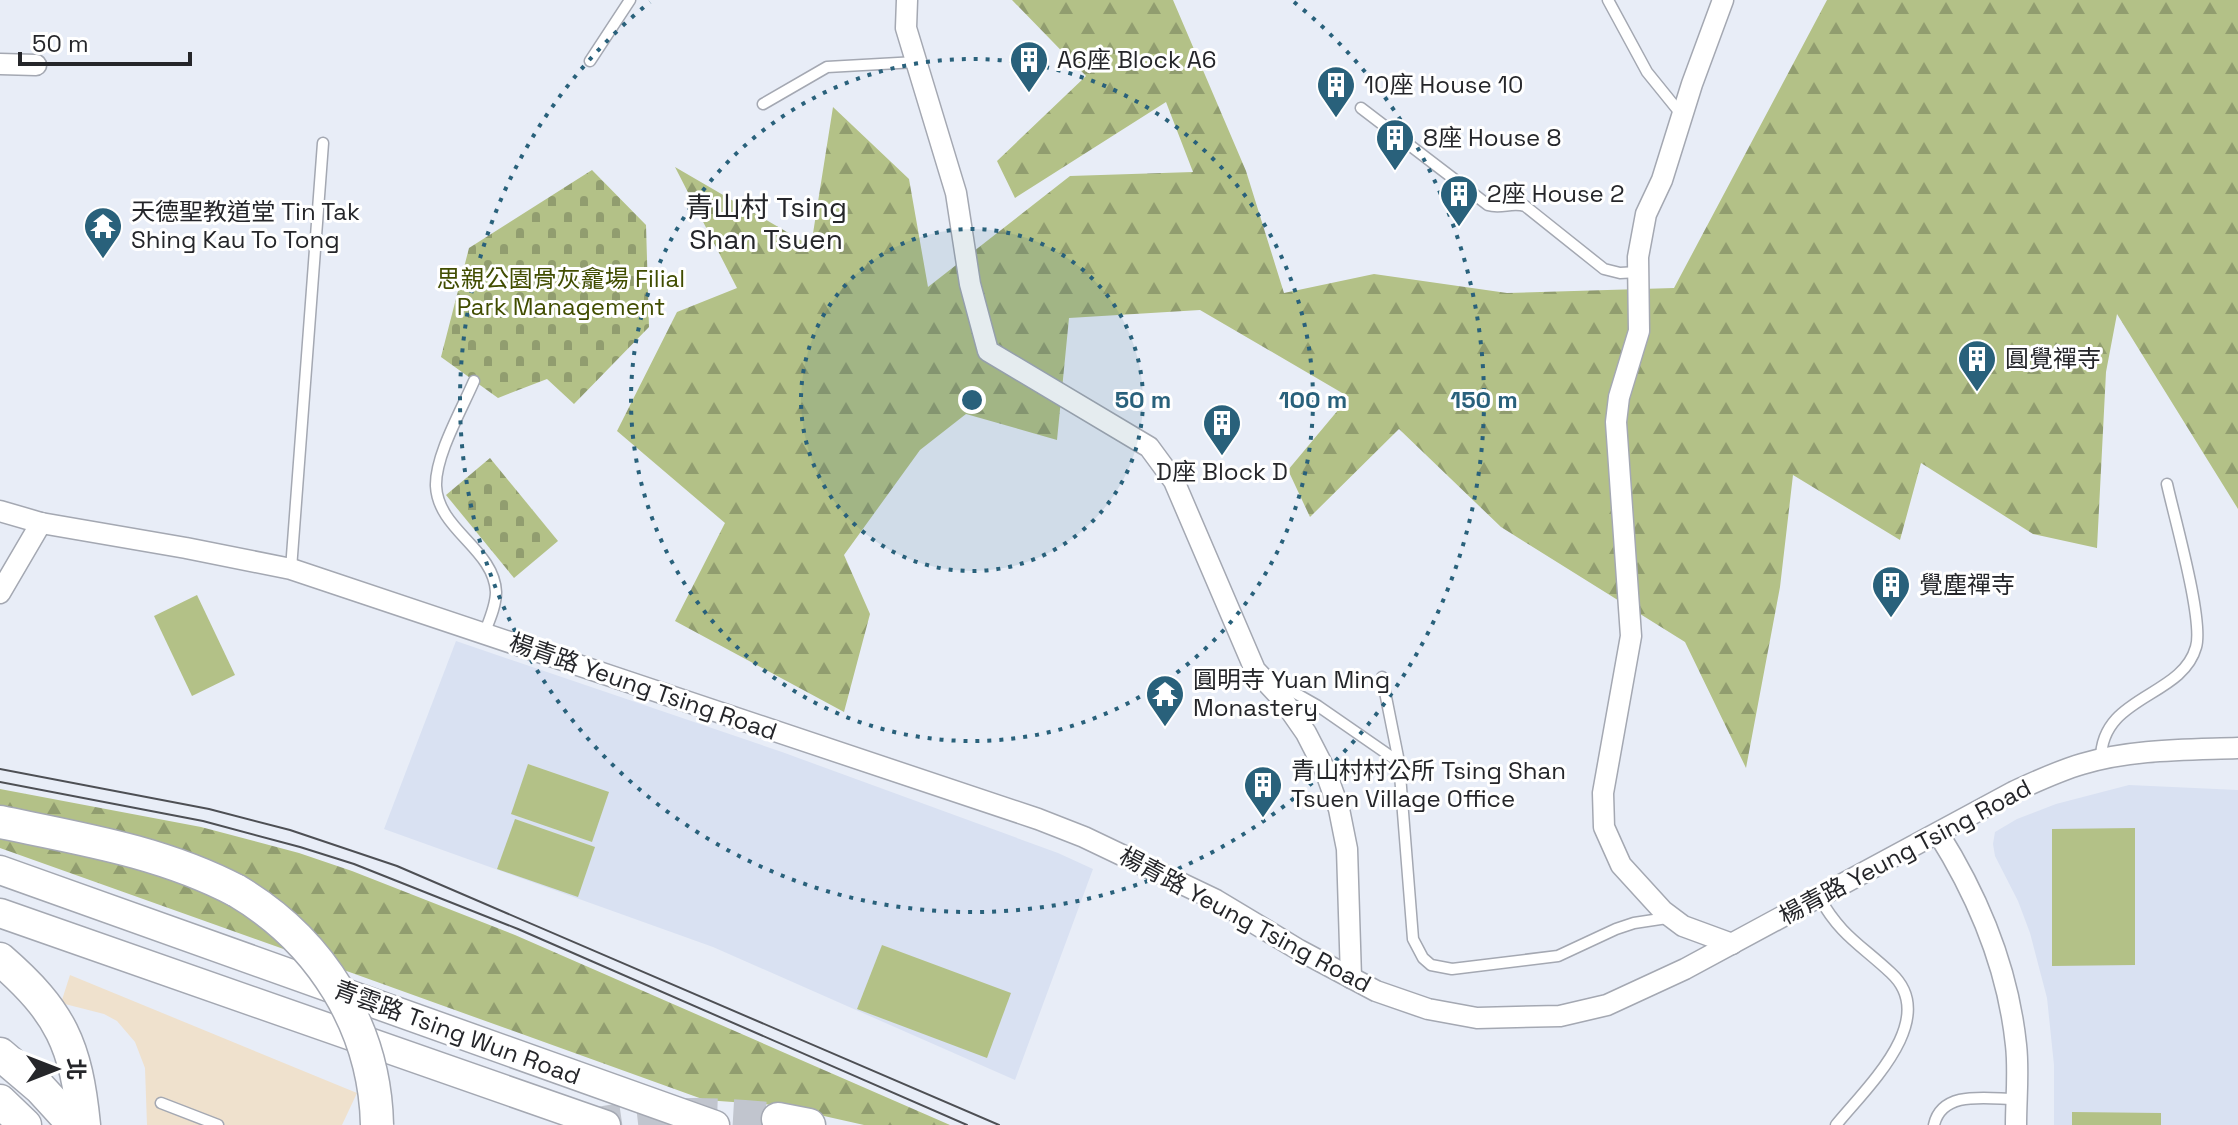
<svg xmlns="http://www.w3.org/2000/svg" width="2238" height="1125" viewBox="0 0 2238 1125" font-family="'Space Grotesk','Noto Sans TC',sans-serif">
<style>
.industrial{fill:#efe1cd}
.built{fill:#d9e1f2}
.grass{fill:#b3c187}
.forest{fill:url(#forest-firs)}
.cemetery{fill:url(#cemetery-stones)}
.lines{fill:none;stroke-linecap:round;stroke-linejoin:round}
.primary-tunnel{stroke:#c1c5ce;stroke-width:32;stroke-dasharray:32 16;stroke-linecap:butt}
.service-casing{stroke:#a4a8b2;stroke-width:13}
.minor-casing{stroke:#a4a8b2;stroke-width:23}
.secondary-casing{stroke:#a4a8b2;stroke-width:31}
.primary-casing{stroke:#a4a8b2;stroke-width:35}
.service{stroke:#fff;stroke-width:10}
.minor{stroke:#fff;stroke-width:20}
.secondary{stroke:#fff;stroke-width:28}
.primary{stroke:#fff;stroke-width:32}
.tram{stroke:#4d4f54;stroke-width:2}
.primary-bridge-casing{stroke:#a4a8b2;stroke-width:35;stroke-linecap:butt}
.primary-bridge{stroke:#fff;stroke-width:32}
.ring{fill:none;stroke:#29617b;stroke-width:4;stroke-dasharray:4 8}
.labels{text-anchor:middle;stroke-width:6;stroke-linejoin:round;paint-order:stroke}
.poi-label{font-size:24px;fill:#25262a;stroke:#fff;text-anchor:start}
.park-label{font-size:24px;fill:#414d00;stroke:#fff}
.street-label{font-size:24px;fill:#25262a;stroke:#fff}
.quarter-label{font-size:28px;fill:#25262a;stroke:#fff}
.centre{fill:#29617b;stroke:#fff;stroke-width:4}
.ring-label{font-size:24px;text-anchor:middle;font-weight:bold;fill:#29617b;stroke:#fff;stroke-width:6;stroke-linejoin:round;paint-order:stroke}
</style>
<defs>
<pattern id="forest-firs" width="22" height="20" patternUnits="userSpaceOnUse" patternTransform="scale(2)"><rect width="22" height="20" fill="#b3c187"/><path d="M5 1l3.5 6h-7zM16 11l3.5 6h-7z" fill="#919d6f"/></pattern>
<pattern id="cemetery-stones" width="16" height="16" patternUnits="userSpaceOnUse" patternTransform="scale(2)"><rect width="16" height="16" fill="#b3c187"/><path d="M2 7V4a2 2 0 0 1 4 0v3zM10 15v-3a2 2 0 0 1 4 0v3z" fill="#919d6f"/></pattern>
</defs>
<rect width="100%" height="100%" fill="#e8edf7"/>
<path class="industrial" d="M 70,975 L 357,1093 L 342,1125 L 147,1125 L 145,1068 L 135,1042 L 117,1021 L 104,1014 L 61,1003 Z"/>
<g class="built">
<path d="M 456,641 L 782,752 L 1058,853 L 1093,869 L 1015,1080 L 713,947 L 384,829 Z"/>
<path d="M 2129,785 L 2238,790 L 2238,1125 L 2054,1125 L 2054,1065 L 2047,998 L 2030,933 L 2018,901 L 1995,856 L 1993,844 L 1995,832 L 2017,819 L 2056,804 Z"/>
</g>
<g class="grass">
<path d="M 197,595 L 235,675 L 192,696 L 154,616 Z"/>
<path d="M 528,764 L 609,792 L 592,842 L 511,814 Z"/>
<path d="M 515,819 L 595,847 L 578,897 L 497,869 Z"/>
<path d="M 2135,828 L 2135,965 L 2052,966 L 2052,829 Z"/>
<path d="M 882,945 L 1011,993 L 987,1058 L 857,1009 Z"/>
<path d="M 2072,1112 L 2161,1113 L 2161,1125 L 2072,1125 Z"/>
</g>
<g class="forest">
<path d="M 1012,0 L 1173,0 L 1246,171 L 1284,293 L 1374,274 L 1507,293 L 1674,288 L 1827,0 L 2238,0 L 2238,509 L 2117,314 L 2106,372 L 2097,548 L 2033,534 L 1921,463 L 1900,540 L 1793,475 L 1780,587 L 1746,768 L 1685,642 L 1501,527 L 1399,429 L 1310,517 L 1288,470 L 1349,397 L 1200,310 L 1069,318 L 1057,440 L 966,414 L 920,450 L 844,555 L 870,614 L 844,712 L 675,621 L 725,523 L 617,431 L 677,312 L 737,288 L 675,167 L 811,246 L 833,107 L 909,179 L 928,287 L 1070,176 L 1193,172 L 1166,102 L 1015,198 L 997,161 L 1086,76 Z"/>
<path d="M 0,789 L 201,827 L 299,853 L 352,871 L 515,935 L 950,1125 L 864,1125 L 775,1105 L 705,1100 L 341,969 L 299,918 L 0,808 Z"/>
<path d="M 0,836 C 66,850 140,860 202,888 C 236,903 264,928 292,952 L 0,848 Z"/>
</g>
<g class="cemetery">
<path d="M 592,170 L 646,225 L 649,327 L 574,404 L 547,379 L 498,398 L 441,357 L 469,248 Z"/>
<path d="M 490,458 L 558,541 L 514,578 L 446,495 Z"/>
</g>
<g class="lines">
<path class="primary-tunnel" d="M 590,1125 C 653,1111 715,1112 778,1119"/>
<defs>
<g id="service">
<path d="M 1608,0 L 1647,72 L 1681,114"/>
<path d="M 590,61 L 630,0"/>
<path d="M 763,104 L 827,67 L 916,62"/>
<path d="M 1361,108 L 1488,205 C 1501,209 1512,202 1525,206 L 1604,269 L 1620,273 L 1638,272"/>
<path d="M 474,381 C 462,409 435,456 436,486 C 438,530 494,549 496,592 C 496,606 489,621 484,634"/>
<path d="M 291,569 L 323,143"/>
<path d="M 1382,677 L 1399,762 L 1413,939 L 1423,958 L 1431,965 L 1452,969 L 1558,956 L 1616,929 L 1634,923 L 1667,918"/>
<path d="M 1274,681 L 1318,706 L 1399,762"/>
<path d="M 2101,759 C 2101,695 2182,698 2196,647 C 2204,621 2174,516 2167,484"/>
<path d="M 1819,897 C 1841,936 1860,944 1891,973 C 1941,1019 1866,1088 1836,1125"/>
<path d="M 161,1103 L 218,1125"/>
<path d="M 1934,1125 C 1942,1089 1989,1099 2016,1099"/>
</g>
<g id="minor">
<path d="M 907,0 L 906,28 L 956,193 L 970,284 L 988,351 L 1149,447 L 1174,481 L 1255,670 L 1283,700 L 1306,733 L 1325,770 L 1339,809 L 1347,849 L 1351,978"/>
<path d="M 1723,0 L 1692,84 L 1662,180 L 1646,214 L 1638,257 L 1639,331 L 1619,397 L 1616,422 L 1631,636 L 1603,793 L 1604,827 L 1621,865 L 1663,911 L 1683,926 L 1732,944"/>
<path d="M 0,64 L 36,65"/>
<path d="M 0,511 L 41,523 L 186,548 L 291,569 L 1038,819 L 1084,837 L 1216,900 L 1299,950 L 1376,991 L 1428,1009 L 1477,1018 L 1560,1016 L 1607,1005 L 1685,969 L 2013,792 C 2035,782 2058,771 2082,764 C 2132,749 2186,750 2238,748"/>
<path d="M 0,593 L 41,523"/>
<path d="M 1938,833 C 1979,898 2008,968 2016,1045 C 2019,1071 2016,1099 2016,1125"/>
</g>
<g id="secondary">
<path d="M 0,870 L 715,1125"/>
<path d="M 0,913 L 606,1125"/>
</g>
<g id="primary">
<path d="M 0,822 C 82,839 163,852 237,891"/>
<path d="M 0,959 C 61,1012 76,1045 84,1125"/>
<path d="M 0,1054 L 40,1088 L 74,1125"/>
<path d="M 0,1101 L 25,1125"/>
<path d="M 778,1119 L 809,1125"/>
</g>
</defs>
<use href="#service" class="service-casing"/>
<use href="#minor" class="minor-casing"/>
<use href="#secondary" class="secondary-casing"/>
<use href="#primary" class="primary-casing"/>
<use href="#service" class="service"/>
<use href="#minor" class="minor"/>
<use href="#secondary" class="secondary"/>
<use href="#primary" class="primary"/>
<g class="tram">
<path d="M 0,769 L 209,809 L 290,830 L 397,866 L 999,1125"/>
<path d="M 0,782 L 203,821 L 300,847 L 354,864 L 518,929 L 967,1125"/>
</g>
<defs>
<path id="primary-bridge" d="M 237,891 C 321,941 375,1027 377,1125"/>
</defs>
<use href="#primary-bridge" class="primary-bridge-casing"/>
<use href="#primary-bridge" class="primary-bridge"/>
</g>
<circle cx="972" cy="400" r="171" fill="#29617b" fill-opacity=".12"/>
<g class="ring">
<circle cx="972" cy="400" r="171"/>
<circle cx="972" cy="400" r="341"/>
<path d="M1294 2A512 512 0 1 1 650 2"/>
</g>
<defs>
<symbol id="building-pin" viewBox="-11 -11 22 30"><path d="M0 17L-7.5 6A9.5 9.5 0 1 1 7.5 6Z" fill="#29617b" stroke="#fff"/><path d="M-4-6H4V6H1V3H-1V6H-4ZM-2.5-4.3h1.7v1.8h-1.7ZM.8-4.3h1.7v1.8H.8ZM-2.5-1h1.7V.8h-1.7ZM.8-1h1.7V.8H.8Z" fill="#fff"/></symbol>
<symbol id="temple-pin" viewBox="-11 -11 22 30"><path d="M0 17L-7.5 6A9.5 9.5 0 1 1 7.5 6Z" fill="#29617b" stroke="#fff"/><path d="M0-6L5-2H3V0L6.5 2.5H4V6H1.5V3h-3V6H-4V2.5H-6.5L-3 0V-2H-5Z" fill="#fff"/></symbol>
</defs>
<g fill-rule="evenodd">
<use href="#building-pin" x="1007" y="38" width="44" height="60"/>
<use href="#building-pin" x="1314" y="63" width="44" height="60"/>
<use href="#building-pin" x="1373" y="116" width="44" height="60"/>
<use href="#building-pin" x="1437" y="172" width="44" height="60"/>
<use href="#temple-pin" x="81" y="204" width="44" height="60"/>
<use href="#building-pin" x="1955" y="337" width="44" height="60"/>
<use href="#building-pin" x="1200" y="401" width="44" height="60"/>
<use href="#building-pin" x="1869" y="563" width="44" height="60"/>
<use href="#temple-pin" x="1143" y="672" width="44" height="60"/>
<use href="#building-pin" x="1241" y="763" width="44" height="60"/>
</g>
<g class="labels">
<g class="poi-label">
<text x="1057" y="68">A6座 Block A6</text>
<text x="1364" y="93">10座 House 10</text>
<text x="1423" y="146">8座 House 8</text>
<text x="1487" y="202">2座 House 2</text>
<text x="131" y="220">天德聖教道堂 Tin Tak<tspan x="131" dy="28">Shing Kau To Tong</tspan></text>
<text x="2005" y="367">圓覺禪寺</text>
<text x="1222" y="480" text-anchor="middle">D座 Block D</text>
<text x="1919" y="593">覺塵禪寺</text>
<text x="1193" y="688">圓明寺 Yuan Ming<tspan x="1193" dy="28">Monastery</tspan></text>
<text x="1291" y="779">青山村村公所 Tsing Shan<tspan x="1291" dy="28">Tsuen Village Office</tspan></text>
</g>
<g class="park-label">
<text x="561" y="287">思親公園骨灰龕場 Filial<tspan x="561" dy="28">Park Management</tspan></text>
</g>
<g class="street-label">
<text transform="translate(643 687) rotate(19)" y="8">楊青路 Yeung Tsing Road</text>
<text transform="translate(1905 852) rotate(-28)" y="8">楊青路 Yeung Tsing Road</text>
<text transform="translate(1245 920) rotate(28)" y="8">楊青路 Yeung Tsing Road</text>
<text transform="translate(457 1033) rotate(20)" y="8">青雲路 Tsing Wun Road</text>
</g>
<g class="quarter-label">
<text x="766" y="217">青山村 Tsing<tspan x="766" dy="32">Shan Tsuen</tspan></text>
</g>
</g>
<circle cx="972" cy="400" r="12" class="centre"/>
<g class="ring-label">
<text x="1143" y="408">50 m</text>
<text x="1313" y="408">100 m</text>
<text x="1484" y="408">150 m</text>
</g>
<g transform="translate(56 1069) rotate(90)" stroke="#ffffff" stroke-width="6" paint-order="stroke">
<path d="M0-6L14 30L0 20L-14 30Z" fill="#25262a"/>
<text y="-12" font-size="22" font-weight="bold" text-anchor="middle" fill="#25262a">北</text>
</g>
<path d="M20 52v12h170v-12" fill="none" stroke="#25262a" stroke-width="4"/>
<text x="32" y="52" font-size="24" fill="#25262a" stroke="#ffffff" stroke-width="6" paint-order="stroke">50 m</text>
</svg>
